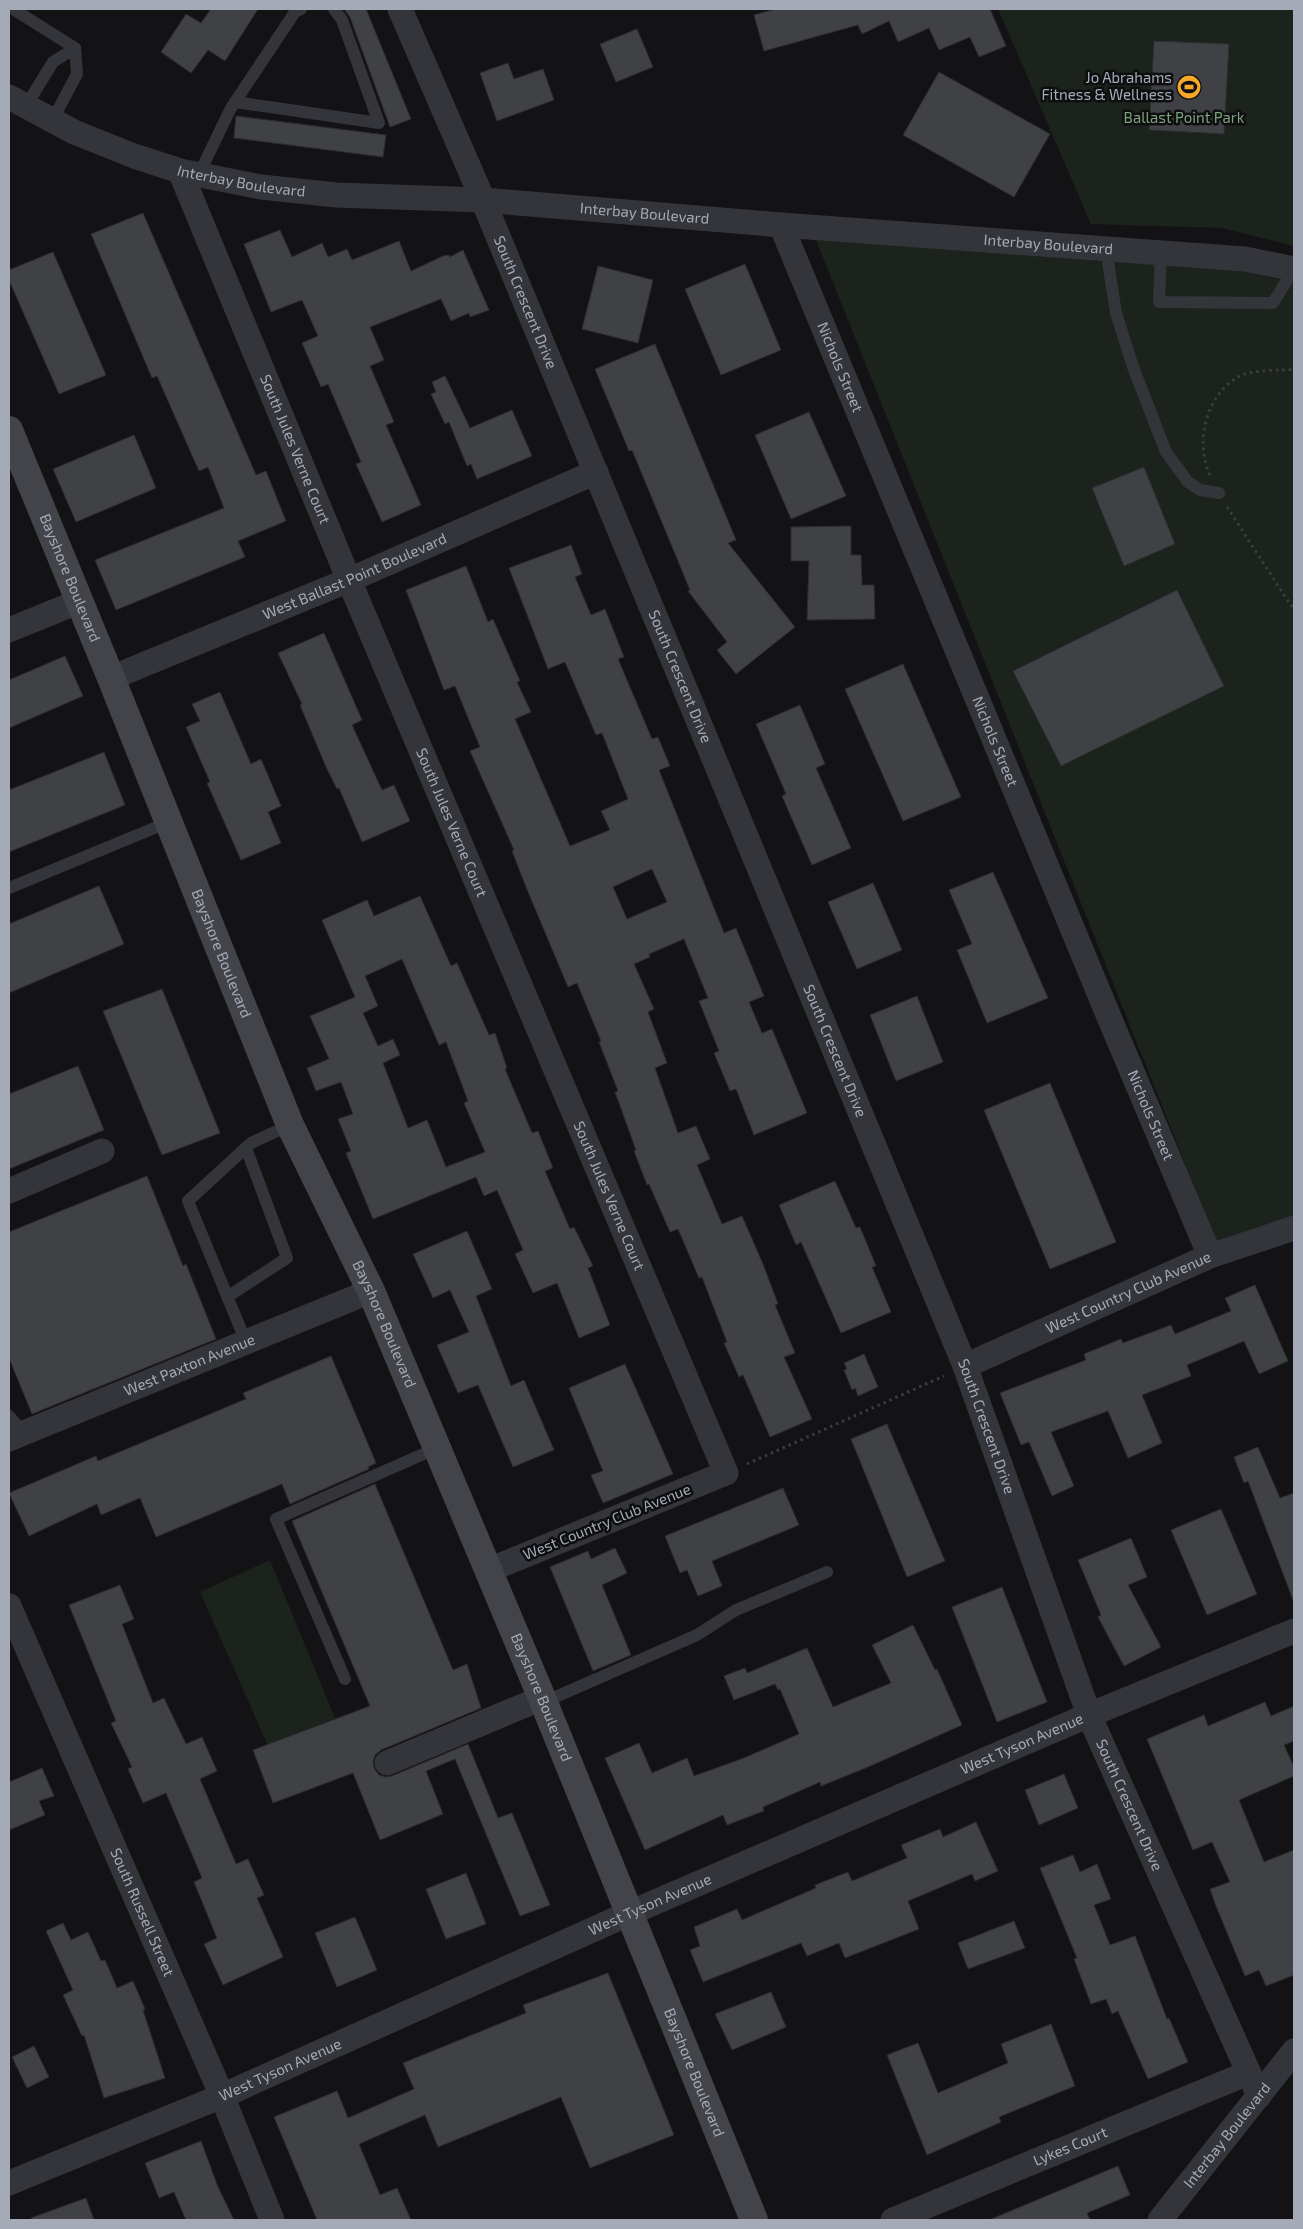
<svg xmlns="http://www.w3.org/2000/svg" width="1303" height="2229" viewBox="0 0 1303 2229" font-family="'Exo 2',sans-serif">
<style>
.green{fill:#1b231c}
.building{fill:#3f4145;stroke:#2d2d31;fill-rule:evenodd}
.lines{fill:none;stroke-linecap:round;stroke-linejoin:round}
.path{stroke:#3a3c41;stroke-width:3;stroke-dasharray:2.5 4;stroke-linecap:butt}
.lane{stroke:#34353a;stroke-width:12}
.street{stroke:#34353a;stroke-width:25}
.secondary{stroke:#42444a;stroke-width:28}
.labels{text-anchor:middle;stroke-width:5;stroke-linejoin:round;paint-order:stroke}
.poi-label{font-size:15px;fill:#a4abb6;stroke:#0e0e10;text-anchor:end}
.park-label{font-size:15px;fill:#7ba27b;stroke:#0e0e10}
.street-label{font-size:15px;fill:#a4abb6;stroke:#0e0e10}
</style>
<rect width="100%" height="100%" fill="#131315"/>
<g class="green">
<path d="M 998,9 L 1294,9 L 1294,246 L 1222,228 L 1091,224 Z"/>
<path d="M 816,240 L 1244,271 L 1294,283 L 1294,1215 L 1216,1241 Z"/>
<path d="M 270,1560 L 335,1718 L 268,1746 L 200,1592 Z"/>
</g>
<g class="building">
<path d="M 211,9 L 258,9 L 225,61 L 208,50 L 191,73 L 161,52 L 186,14 L 201,23 Z"/>
<path d="M 344,9 L 366,9 L 411,119 L 390,127 L 350,17 Z"/>
<path d="M 776,9 L 990,9 L 1006,46 L 979,57 L 970,37 L 939,50 L 929,28 L 898,42 L 889,21 L 862,34 L 858,25 L 764,51 L 754,15 Z"/>
<path d="M 637,29 L 653,67 L 616,82 L 600,44 Z"/>
<path d="M 1154,41 L 1229,44 L 1224,134 L 1149,130 Z"/>
<path d="M 508,63 L 514,79 L 543,69 L 554,100 L 497,121 L 480,73 Z"/>
<path d="M 939,72 L 1050,134 L 1014,197 L 903,135 Z"/>
<path d="M 236,116 L 386,135 L 383,157 L 234,138 Z"/>
<path d="M 143,213 L 256,475 L 266,471 L 286,521 L 238,541 L 245,557 L 116,610 L 95,560 L 224,508 L 208,467 L 199,471 L 157,376 L 152,378 L 91,234 Z"/>
<path d="M 280,230 L 292,257 L 322,243 L 328,257 L 347,249 L 352,260 L 399,241 L 411,271 L 443,256 L 449,255 L 450,257 L 463,250 L 489,310 L 470,317 L 469,313 L 451,321 L 441,299 L 370,327 L 384,360 L 370,366 L 394,422 L 386,425 L 421,505 L 382,522 L 356,464 L 361,462 L 328,384 L 321,387 L 302,343 L 318,336 L 302,300 L 271,312 L 244,244 Z"/>
<path d="M 53,252 L 106,375 L 59,394 L 9,280 L 9,270 Z"/>
<path d="M 745,264 L 781,350 L 721,375 L 685,289 Z"/>
<path d="M 598,266 L 653,280 L 638,343 L 582,329 Z"/>
<path d="M 655,344 L 736,540 L 728,543 L 795,627 L 736,674 L 717,650 L 727,642 L 688,591 L 690,590 L 632,450 L 629,451 L 595,369 Z"/>
<path d="M 445,376 L 470,428 L 512,410 L 532,456 L 477,479 L 471,464 L 467,466 L 449,422 L 445,424 L 431,394 L 436,392 L 432,382 Z"/>
<path d="M 809,412 L 846,496 L 791,519 L 755,435 Z"/>
<path d="M 134,435 L 156,488 L 76,522 L 53,469 Z"/>
<path d="M 1144,467 L 1175,544 L 1124,566 L 1092,488 Z"/>
<path d="M 851,526 L 851,555 L 861,555 L 862,585 L 874,585 L 875,619 L 807,620 L 809,561 L 791,561 L 791,527 Z"/>
<path d="M 571,545 L 582,574 L 575,577 L 591,615 L 605,609 L 624,657 L 618,659 L 652,739 L 658,737 L 670,766 L 659,770 L 724,933 L 736,928 L 764,996 L 749,1002 L 762,1033 L 772,1029 L 807,1113 L 754,1135 L 736,1089 L 730,1091 L 714,1053 L 719,1051 L 699,1001 L 708,998 L 684,939 L 649,954 L 650,957 L 634,964 L 654,1009 L 648,1012 L 667,1063 L 655,1068 L 678,1133 L 696,1126 L 710,1159 L 697,1165 L 722,1224 L 742,1216 L 763,1264 L 778,1304 L 775,1305 L 795,1353 L 784,1357 L 812,1419 L 770,1437 L 743,1375 L 739,1377 L 724,1343 L 727,1342 L 702,1277 L 699,1278 L 678,1229 L 670,1232 L 649,1184 L 647,1185 L 634,1151 L 636,1150 L 615,1092 L 618,1091 L 599,1042 L 601,1041 L 577,983 L 568,987 L 526,887 L 512,851 L 514,850 L 470,751 L 480,747 L 455,686 L 444,690 L 406,590 L 466,566 L 488,622 L 493,619 L 520,681 L 517,682 L 531,712 L 515,719 L 570,846 L 610,830 L 601,811 L 628,799 L 602,733 L 596,735 L 565,662 L 548,669 L 509,568 ZM 652,869 L 667,902 L 627,919 L 613,887 Z"/>
<path d="M 1177,590 L 1224,686 L 1061,766 L 1013,671 Z"/>
<path d="M 324,633 L 362,720 L 352,725 L 382,790 L 394,785 L 410,821 L 362,842 L 339,788 L 337,789 L 326,767 L 300,705 L 302,704 L 278,653 Z"/>
<path d="M 65,656 L 83,696 L 9,728 L 9,680 Z"/>
<path d="M 903,664 L 961,797 L 903,821 L 845,689 Z"/>
<path d="M 220,692 L 251,764 L 261,759 L 281,806 L 268,812 L 281,843 L 241,860 L 207,783 L 210,782 L 186,727 L 200,721 L 192,704 Z"/>
<path d="M 800,705 L 825,764 L 816,768 L 851,848 L 812,865 L 782,796 L 786,794 L 756,724 Z"/>
<path d="M 104,752 L 125,805 L 9,852 L 9,790 Z"/>
<path d="M 993,872 L 1048,998 L 987,1023 L 957,950 L 972,944 L 949,890 Z"/>
<path d="M 873,883 L 902,950 L 857,969 L 828,902 Z"/>
<path d="M 99,886 L 124,944 L 9,993 L 9,924 Z"/>
<path d="M 420,896 L 451,966 L 457,963 L 489,1035 L 495,1033 L 507,1068 L 505,1069 L 532,1133 L 538,1131 L 553,1168 L 545,1171 L 570,1229 L 574,1227 L 593,1266 L 588,1268 L 610,1325 L 579,1338 L 557,1283 L 533,1293 L 515,1254 L 523,1250 L 497,1190 L 484,1196 L 476,1177 L 373,1219 L 346,1153 L 351,1151 L 338,1119 L 353,1114 L 341,1082 L 316,1091 L 307,1068 L 329,1059 L 310,1016 L 355,997 L 322,920 L 367,900 L 374,916 ZM 402,959 L 439,1045 L 446,1042 L 468,1101 L 464,1103 L 485,1152 L 446,1167 L 427,1120 L 408,1128 L 383,1063 L 400,1055 L 393,1039 L 378,1046 L 363,1013 L 378,1006 L 365,976 Z"/>
<path d="M 162,989 L 220,1133 L 162,1155 L 103,1011 Z"/>
<path d="M 917,996 L 943,1062 L 896,1081 L 870,1015 Z"/>
<path d="M 78,1066 L 104,1130 L 9,1169 L 9,1094 Z"/>
<path d="M 1050,1083 L 1116,1242 L 1050,1269 L 984,1110 Z"/>
<path d="M 147,1176 L 183,1266 L 186,1264 L 216,1339 L 32,1414 L 9,1358 L 9,1232 Z"/>
<path d="M 835,1181 L 856,1228 L 860,1227 L 876,1266 L 872,1267 L 891,1312 L 841,1333 L 801,1242 L 796,1245 L 779,1205 Z"/>
<path d="M 467,1231 L 492,1289 L 476,1296 L 511,1386 L 524,1380 L 554,1450 L 513,1467 L 478,1385 L 458,1393 L 437,1345 L 469,1332 L 450,1290 L 433,1298 L 413,1254 Z"/>
<path d="M 1255,1285 L 1288,1361 L 1259,1374 L 1244,1341 L 1187,1365 L 1191,1376 L 1142,1395 L 1162,1443 L 1128,1458 L 1108,1411 L 1051,1432 L 1074,1486 L 1052,1496 L 1029,1442 L 1021,1445 L 1000,1393 L 1086,1360 L 1084,1354 L 1121,1339 L 1123,1343 L 1171,1325 L 1175,1334 L 1231,1311 L 1225,1298 Z"/>
<path d="M 864,1354 L 878,1387 L 858,1396 L 855,1388 L 852,1390 L 844,1370 L 847,1369 L 844,1363 Z"/>
<path d="M 331,1356 L 376,1463 L 368,1467 L 369,1469 L 290,1504 L 282,1484 L 156,1537 L 140,1498 L 101,1515 L 97,1504 L 29,1536 L 9,1493 L 96,1456 L 98,1461 L 246,1399 L 243,1393 Z"/>
<path d="M 625,1364 L 673,1474 L 603,1503 L 591,1475 L 603,1471 L 569,1388 Z"/>
<path d="M 887,1424 L 945,1561 L 907,1577 L 851,1439 Z"/>
<path d="M 1258,1447 L 1280,1498 L 1294,1493 L 1294,1599 L 1293,1600 L 1248,1481 L 1244,1483 L 1234,1457 Z"/>
<path d="M 375,1484 L 453,1670 L 467,1664 L 481,1708 L 381,1750 L 375,1755 L 373,1762 L 374,1768 L 379,1775 L 386,1777 L 392,1776 L 468,1744 L 498,1818 L 512,1813 L 550,1905 L 520,1916 L 455,1759 L 426,1771 L 443,1814 L 380,1840 L 353,1773 L 273,1803 L 253,1750 L 370,1706 L 292,1521 Z"/>
<path d="M 783,1488 L 799,1525 L 712,1561 L 722,1586 L 698,1596 L 687,1570 L 680,1573 L 665,1536 Z"/>
<path d="M 1221,1509 L 1257,1594 L 1207,1615 L 1171,1530 Z"/>
<path d="M 1131,1538 L 1147,1577 L 1128,1585 L 1161,1647 L 1124,1666 L 1098,1617 L 1101,1615 L 1078,1560 Z"/>
<path d="M 615,1548 L 627,1573 L 602,1585 L 631,1655 L 593,1671 L 550,1567 L 588,1551 L 591,1559 Z"/>
<path d="M 120,1585 L 134,1619 L 122,1624 L 153,1703 L 164,1698 L 186,1744 L 202,1737 L 217,1771 L 200,1779 L 236,1864 L 248,1859 L 264,1895 L 257,1898 L 283,1957 L 223,1985 L 204,1944 L 217,1938 L 194,1882 L 202,1878 L 166,1793 L 143,1803 L 128,1769 L 132,1767 L 111,1723 L 116,1721 L 69,1605 Z"/>
<path d="M 1002,1587 L 1047,1702 L 997,1722 L 952,1607 Z"/>
<path d="M 913,1625 L 935,1670 L 937,1669 L 962,1725 L 868,1767 L 821,1786 L 820,1782 L 763,1807 L 764,1811 L 727,1825 L 723,1815 L 645,1850 L 605,1758 L 639,1743 L 652,1773 L 687,1758 L 694,1776 L 744,1758 L 799,1734 L 780,1689 L 778,1690 L 775,1684 L 734,1700 L 724,1676 L 745,1668 L 747,1673 L 807,1648 L 833,1707 L 891,1683 L 872,1645 Z"/>
<path d="M 1265,1702 L 1271,1716 L 1294,1706 L 1294,1741 L 1284,1745 L 1294,1767 L 1294,1776 L 1239,1800 L 1264,1862 L 1294,1850 L 1294,1975 L 1266,1986 L 1259,1970 L 1245,1976 L 1216,1906 L 1210,1889 L 1230,1882 L 1212,1842 L 1193,1850 L 1147,1739 L 1204,1715 L 1208,1726 Z"/>
<path d="M 42,1768 L 54,1796 L 39,1801 L 45,1815 L 9,1830 L 9,1782 Z"/>
<path d="M 1064,1774 L 1078,1808 L 1039,1825 L 1025,1790 Z"/>
<path d="M 976,1822 L 998,1871 L 975,1881 L 972,1874 L 908,1901 L 919,1929 L 845,1958 L 839,1943 L 807,1956 L 801,1943 L 703,1982 L 690,1950 L 700,1946 L 694,1927 L 737,1909 L 742,1920 L 816,1888 L 815,1885 L 848,1872 L 852,1881 L 907,1858 L 901,1845 L 940,1829 L 943,1837 Z"/>
<path d="M 1073,1855 L 1080,1872 L 1097,1864 L 1111,1899 L 1094,1905 L 1110,1945 L 1135,1936 L 1167,2019 L 1169,2018 L 1188,2062 L 1148,2079 L 1118,2011 L 1112,2014 L 1106,1999 L 1091,2004 L 1074,1959 L 1077,1958 L 1040,1868 Z"/>
<path d="M 466,1873 L 486,1924 L 446,1939 L 426,1889 Z"/>
<path d="M 355,1917 L 377,1970 L 337,1987 L 315,1933 Z"/>
<path d="M 1014,1921 L 1025,1948 L 968,1969 L 958,1943 Z"/>
<path d="M 63,1923 L 71,1940 L 88,1932 L 101,1961 L 105,1960 L 117,1988 L 133,1981 L 145,2009 L 143,2010 L 165,2078 L 104,2098 L 84,2035 L 82,2036 L 63,1995 L 73,1990 L 46,1931 Z"/>
<path d="M 608,1973 L 674,2135 L 590,2168 L 561,2097 L 438,2147 L 425,2115 L 359,2144 L 380,2195 L 397,2188 L 411,2220 L 317,2220 L 274,2117 L 337,2091 L 348,2118 L 414,2089 L 403,2063 L 526,2013 L 523,2005 Z"/>
<path d="M 771,1992 L 786,2027 L 732,2050 L 715,2014 Z"/>
<path d="M 1051,2024 L 1075,2086 L 999,2117 L 1001,2122 L 927,2155 L 887,2055 L 918,2043 L 938,2093 L 1008,2063 L 1001,2044 Z"/>
<path d="M 34,2046 L 49,2077 L 27,2088 L 12,2057 Z"/>
<path d="M 201,2141 L 218,2187 L 234,2220 L 186,2220 L 174,2192 L 159,2198 L 145,2163 Z"/>
<path d="M 1118,2166 L 1130,2195 L 1087,2213 L 1090,2220 L 989,2220 Z"/>
<path d="M 86,2198 L 94,2220 L 32,2220 L 31,2218 Z"/>
</g>
<g class="lines">
<g class="path">
<path d="M 1210,475 C 1194,441 1207,391 1242,375 C 1250,371 1283,369 1294,370"/>
<path d="M 1227,507 L 1290,604 L 1294,608"/>
<path d="M 747,1464 L 944,1376"/>
</g>
<g class="lane">
<path d="M 13,9 L 75,48"/>
<path d="M 235,102 L 379,123 L 342,20 L 334,9"/>
<path d="M 26,106 L 53,62 L 75,48 L 77,74 L 52,121"/>
<path d="M 199,174 L 231,108 L 295,12 L 301,9"/>
<path d="M 1106,249 L 1116,313 L 1133,367 L 1166,452 L 1188,482 L 1200,490 L 1219,493"/>
<path d="M 1161,253 L 1159,302 L 1273,303 L 1294,269"/>
<path d="M 9,888 L 169,822"/>
<path d="M 227,1297 L 287,1258 L 246,1148"/>
<path d="M 246,1342 L 188,1201 L 251,1143 L 290,1125"/>
<path d="M 9,1416 L 24,1433"/>
<path d="M 345,1679 L 276,1519 L 437,1448"/>
<path d="M 544,1702 L 697,1635 L 736,1610 L 827,1572"/>
</g>
<g class="street">
<path id="s1" d="M 400,9 L 483,200 L 965,1366 L 1089,1715 L 1259,2096"/>
<path id="s2" d="M 9,97 L 74,132 L 134,156 L 180,171 L 261,187 L 336,195 L 483,200 L 781,225 L 1245,259 L 1294,269"/>
<path id="s3" d="M 180,171 L 349,580 L 726,1473 L 489,1570"/>
<path id="s4" d="M 781,225 L 1109,1017 L 1210,1256"/>
<path d="M 9,630 L 80,601"/>
<path id="s5" d="M 111,678 L 349,580 L 596,472"/>
<path d="M 9,1191 L 102,1151"/>
<path id="s6" d="M 965,1366 L 1210,1256 L 1294,1228"/>
<path id="s7" d="M 9,1439 L 371,1291"/>
<path id="s8" d="M 9,1606 L 222,2096 L 272,2220"/>
<path d="M 387,1763 L 542,1698"/>
<path id="s9" d="M 9,2183 L 222,2096 L 630,1913 L 1089,1715 L 1294,1631"/>
<path id="s10" d="M 893,2220 L 1248,2073"/>
<path id="s11" d="M 1160,2220 L 1294,2051"/>
</g>
<path class="secondary" id="s12" d="M 9,430 L 111,678 L 290,1125 L 371,1291 L 542,1698 L 754,2220"/>
</g>
<defs>
<symbol id="stadium-disc" viewBox="-11 -11 22 22"><circle r="9.5" fill="#f7a829" stroke="#0e0e10"/><path d="M0-5a6.5 5 0 1 0 0 10a6.5 5 0 1 0 0-10ZM-3.5-1.8h7v3.6h-7Z" fill="#111"/></symbol>
</defs>
<g fill-rule="evenodd">
<use href="#stadium-disc" x="1175" y="73" width="28" height="28"/>
</g>
<g class="labels">
<g class="poi-label">
<text x="1172" y="83">Jo Abrahams<tspan x="1172" dy="17">Fitness &amp; Wellness</tspan></text>
</g>
<g class="park-label">
<text x="1184" y="123">Ballast Point Park</text>
</g>
<g class="street-label">
<text dy="5" stroke="none"><textPath href="#s2" startOffset="249">Interbay Boulevard</textPath></text>
<text dy="5" stroke="none"><textPath href="#s2" startOffset="654">Interbay Boulevard</textPath></text>
<text dy="5" stroke="none"><textPath href="#s2" startOffset="1059">Interbay Boulevard</textPath></text>
<text dy="5" stroke="none"><textPath href="#s1" startOffset="319">South Crescent Drive</textPath></text>
<text dy="5" stroke="none"><textPath href="#s4" startOffset="154">Nichols Street</textPath></text>
<text dy="5" stroke="none"><textPath href="#s3" startOffset="301">South Jules Verne Court</textPath></text>
<text dy="5" stroke="none"><textPath href="#s5" startOffset="264">West Ballast Point Boulevard</textPath></text>
<text dy="5" stroke="none"><textPath href="#s12" startOffset="160">Bayshore Boulevard</textPath></text>
<text dy="5" stroke="none"><textPath href="#s1" startOffset="724">South Crescent Drive</textPath></text>
<text dy="5" stroke="none"><textPath href="#s4" startOffset="559">Nichols Street</textPath></text>
<text dy="5" stroke="none"><textPath href="#s3" startOffset="706">South Jules Verne Court</textPath></text>
<text dy="5" stroke="none"><textPath href="#s12" startOffset="565">Bayshore Boulevard</textPath></text>
<text dy="5" stroke="none"><textPath href="#s1" startOffset="1129">South Crescent Drive</textPath></text>
<text dy="5" stroke="none"><textPath href="#s4" startOffset="964">Nichols Street</textPath></text>
<text dy="5" stroke="none"><textPath href="#s3" startOffset="1111">South Jules Verne Court</textPath></text>
<text dy="5" stroke="none"><textPath href="#s6" startOffset="179">West Country Club Avenue</textPath></text>
<text dy="5" stroke="none"><textPath href="#s12" startOffset="970">Bayshore Boulevard</textPath></text>
<text dy="5" stroke="none"><textPath href="#s7" startOffset="195">West Paxton Avenue</textPath></text>
<text dy="5" stroke="none"><textPath href="#s1" startOffset="1534">South Crescent Drive</textPath></text>
<text transform="translate(607 1522) rotate(-22)" y="5">West Country Club Avenue</text>
<text dy="5" stroke="none"><textPath href="#s12" startOffset="1375">Bayshore Boulevard</textPath></text>
<text dy="5" stroke="none"><textPath href="#s9" startOffset="1104">West Tyson Avenue</textPath></text>
<text dy="5" stroke="none"><textPath href="#s1" startOffset="1939">South Crescent Drive</textPath></text>
<text dy="5" stroke="none"><textPath href="#s9" startOffset="699">West Tyson Avenue</textPath></text>
<text dy="5" stroke="none"><textPath href="#s8" startOffset="334">South Russell Street</textPath></text>
<text dy="5" stroke="none"><textPath href="#s9" startOffset="294">West Tyson Avenue</textPath></text>
<text dy="5" stroke="none"><textPath href="#s12" startOffset="1780">Bayshore Boulevard</textPath></text>
<text dy="5" stroke="none"><textPath href="#s11" startOffset="108">Interbay Boulevard</textPath></text>
<text dy="5" stroke="none"><textPath href="#s10" startOffset="192">Lykes Court</textPath></text>
</g>
</g>
<rect width="1303" height="2229" fill="none" stroke="#a4abb6" stroke-width="20"/>
</svg>
